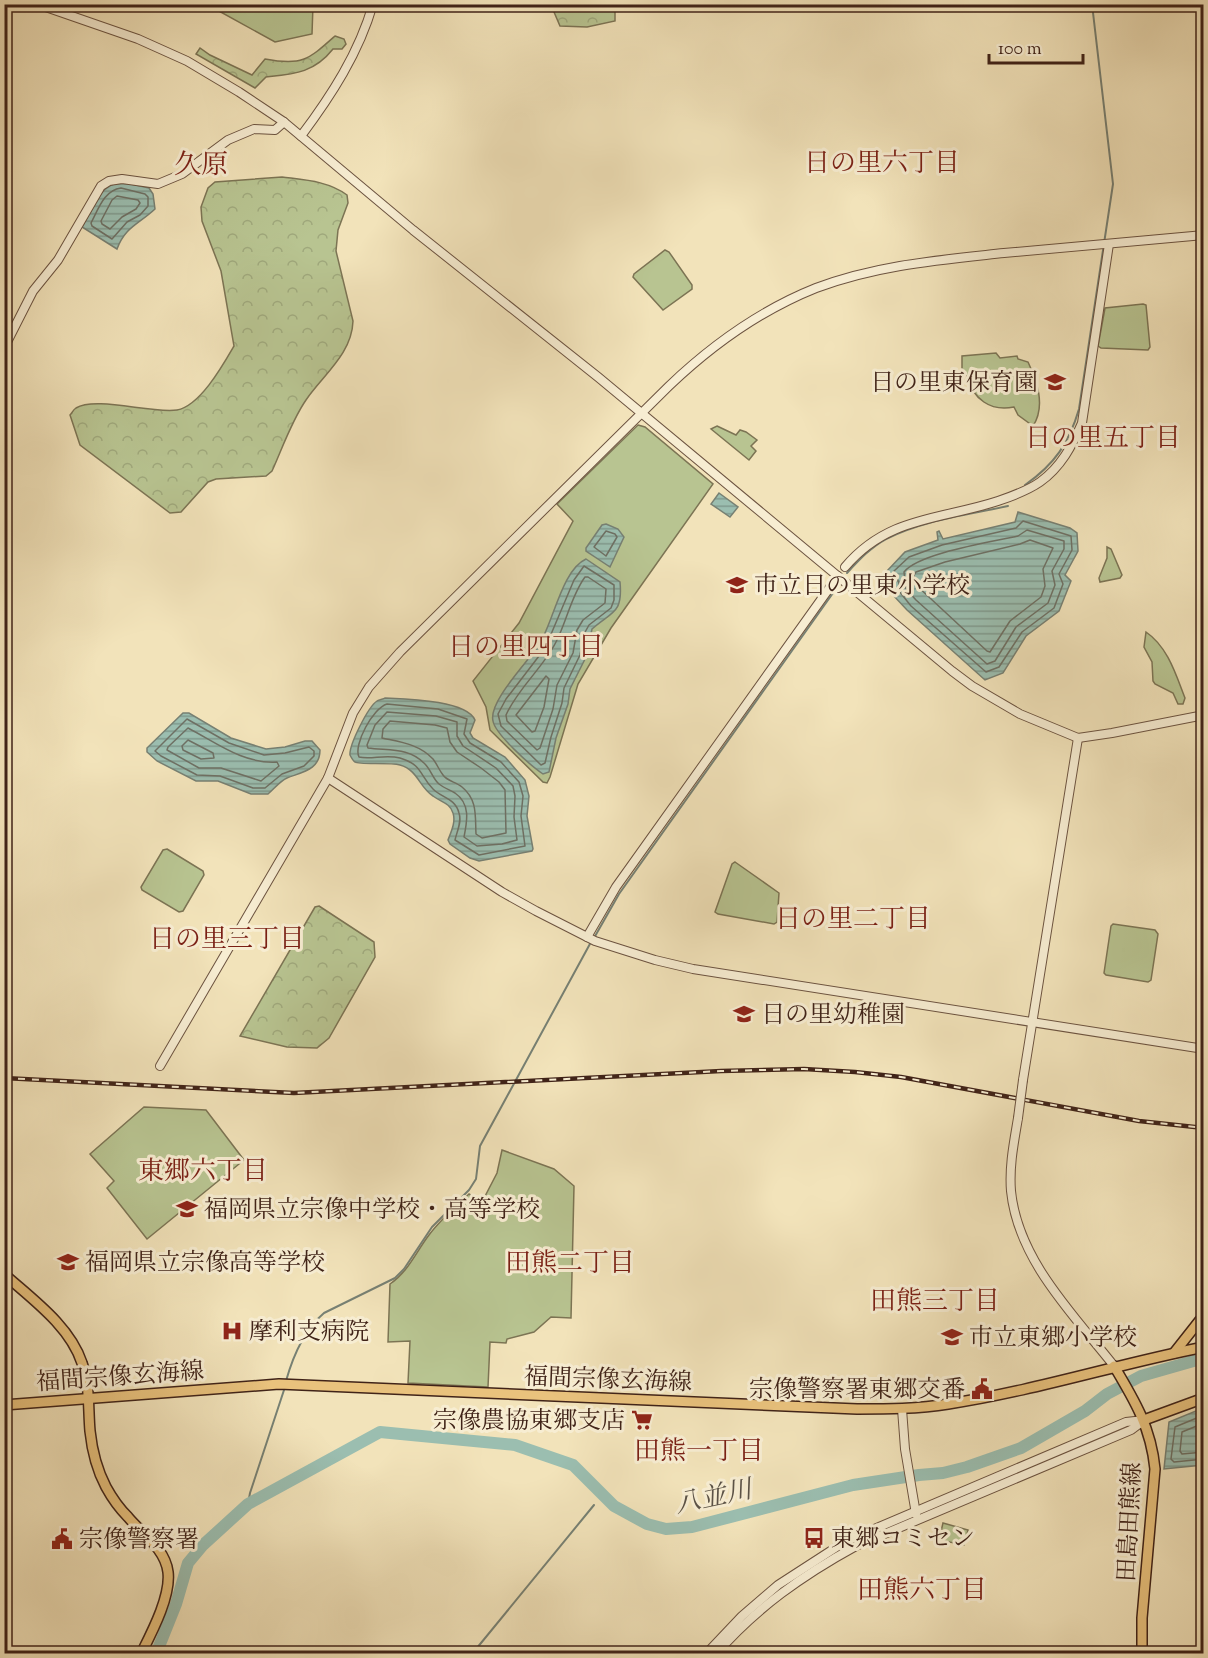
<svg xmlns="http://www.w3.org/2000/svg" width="1208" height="1658" viewBox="0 0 1208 1658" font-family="'Sorts Mill Goudy','Noto Serif JP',serif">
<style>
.green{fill:#b8c491;stroke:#7c7454;stroke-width:1.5}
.forest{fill:url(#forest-crowns);stroke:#7c7454;stroke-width:1.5}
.water{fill:url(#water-rules);stroke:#778073;stroke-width:1.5}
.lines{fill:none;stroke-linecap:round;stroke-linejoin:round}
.shore{stroke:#6e7064;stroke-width:1.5}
.stream{stroke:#778073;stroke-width:2}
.river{stroke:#9bbeb0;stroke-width:12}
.minor-casing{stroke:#6c5340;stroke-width:10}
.major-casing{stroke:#402318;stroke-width:12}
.minor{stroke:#f7edd2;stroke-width:8}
.major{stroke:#e9c27d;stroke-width:9}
.rail-casing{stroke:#402318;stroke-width:4.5}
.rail{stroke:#f7edd2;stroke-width:2;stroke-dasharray:7;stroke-linecap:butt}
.minor-bridge-casing{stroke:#6c5340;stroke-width:10;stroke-linecap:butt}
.minor-bridge{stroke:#f7edd2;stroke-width:8}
.labels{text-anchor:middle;stroke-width:6;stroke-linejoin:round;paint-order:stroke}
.poi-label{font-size:24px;fill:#402318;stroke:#f7edd2;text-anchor:start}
.street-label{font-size:24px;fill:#402318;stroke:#f7edd2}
.neighbourhood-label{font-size:26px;fill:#7a1f14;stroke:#f7edd2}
.water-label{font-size:26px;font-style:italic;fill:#5b5246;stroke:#f7edd2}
.quarter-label{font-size:27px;fill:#7a1f14;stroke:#f7edd2}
</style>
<defs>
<pattern id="forest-crowns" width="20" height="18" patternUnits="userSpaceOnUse" patternTransform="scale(1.5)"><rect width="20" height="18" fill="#b8c491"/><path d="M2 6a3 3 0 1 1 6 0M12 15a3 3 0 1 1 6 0" fill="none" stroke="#9fa87c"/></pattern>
<pattern id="water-rules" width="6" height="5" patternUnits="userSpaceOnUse" patternTransform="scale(1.5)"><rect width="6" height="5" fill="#9bbeb0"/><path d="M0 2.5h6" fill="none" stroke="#809a8e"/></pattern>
</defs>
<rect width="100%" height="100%" fill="#f2e3ba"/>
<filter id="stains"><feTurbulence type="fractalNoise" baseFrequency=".00333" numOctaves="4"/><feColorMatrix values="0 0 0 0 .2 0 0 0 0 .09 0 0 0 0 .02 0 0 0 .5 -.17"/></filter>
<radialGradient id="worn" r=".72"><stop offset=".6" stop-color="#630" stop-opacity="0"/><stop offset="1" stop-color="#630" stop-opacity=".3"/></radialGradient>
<g class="green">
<path d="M 208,5 L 313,5 L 312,34 L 275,42 Z"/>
<path d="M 665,250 L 669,252 L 692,285 L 692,289 L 663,310 L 633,277 L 634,274 Z"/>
<path d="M 1143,304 L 1146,305 L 1150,347 L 1148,350 L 1101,348 L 1098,346 L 1105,308 Z"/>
<path d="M 996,353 L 1000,358 L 1017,356 L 1018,359 L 1028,362 C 1037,381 1046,406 1033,426 L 1018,415 L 1014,407 C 991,412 972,399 968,376 L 962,374 L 962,356 Z"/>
<path d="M 638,425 L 645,427 L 713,484 L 611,628 L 578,684 L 550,777 L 547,783 L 543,782 L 490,730 L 486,707 L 473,681 L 519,623 L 573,521 L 557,504 Z"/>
<path d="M 717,426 L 736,435 L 740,430 L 746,432 L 757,440 L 751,446 L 756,451 L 749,460 L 711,429 Z"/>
<path d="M 1107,547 L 1111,549 L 1122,575 L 1120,578 L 1100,582 L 1099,578 L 1107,558 Z"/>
<path d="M 1146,632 C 1168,647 1176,675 1185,698 L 1183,704 L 1178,704 L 1173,693 L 1155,684 L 1153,681 L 1152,662 L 1144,647 Z"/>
<path d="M 167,849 L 203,871 L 204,875 L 183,911 L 179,912 L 142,890 L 141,887 L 163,850 Z"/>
<path d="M 735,862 L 779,893 L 777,922 L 774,924 L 718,914 L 715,912 L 732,864 Z"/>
<path d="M 1113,924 L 1155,930 L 1158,934 L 1151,980 L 1148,982 L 1106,975 L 1104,973 L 1111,926 Z"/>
<path d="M 144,1107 L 206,1110 L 244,1160 L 147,1239 L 107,1188 L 114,1181 L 90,1154 Z"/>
<path d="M 502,1150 L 554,1169 L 574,1186 L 571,1318 L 551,1317 L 534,1332 L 507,1339 L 506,1343 L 490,1342 L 488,1387 L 408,1383 L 410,1341 L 388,1342 L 390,1284 C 408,1272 416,1252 429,1235 C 440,1220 455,1207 469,1194 L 482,1202 L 497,1173 Z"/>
<path d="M 943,1523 L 968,1530 L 964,1545 L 939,1540 Z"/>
</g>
<g class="forest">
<path d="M 551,5 L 615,5 L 615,21 L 587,27 L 560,26 Z"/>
<path d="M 335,36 L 344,39 L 346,44 L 342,49 L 333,49 C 314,73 294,74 266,77 L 255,88 L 196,54 L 200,48 L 210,55 L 252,75 L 265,59 C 302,66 308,60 335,36 Z"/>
<path d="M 282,177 C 305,180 328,181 347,195 L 348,203 L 338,230 L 336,251 L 353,321 C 352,354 323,375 306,400 C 292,420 282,449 272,471 L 266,476 L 216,479 L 208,482 L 181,512 L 170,513 L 80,445 L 70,415 C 72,413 73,410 76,408 C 96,396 152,414 177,410 C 200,406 223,365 234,346 L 221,271 L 202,221 L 201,207 L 208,188 L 215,182 Z"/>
<path d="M 319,906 L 374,942 L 375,957 L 329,1038 L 317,1048 L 287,1047 L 240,1036 L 315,907 Z"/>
</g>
<g class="water">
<path d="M 122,182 L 149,188 L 153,194 L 155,209 C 139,224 125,227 117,249 L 82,227 C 92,209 99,184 122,182 Z"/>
<path d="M 719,493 L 738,507 L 730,517 L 711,504 Z"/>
<path d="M 1018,512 L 1070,528 L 1077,533 L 1078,551 L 1065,575 L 1071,581 L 1059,611 L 1026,636 L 1003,673 L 985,680 L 907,610 L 892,594 L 892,581 L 886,572 L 905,552 L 938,540 L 937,532 L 939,531 L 943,539 L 1015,522 Z"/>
<path d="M 606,524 L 618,529 L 624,537 L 610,567 L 586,551 L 586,548 L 602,525 Z"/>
<path d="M 586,559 L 620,582 C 623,614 612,611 592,629 L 586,657 L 570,689 L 568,704 L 556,738 L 549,772 L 543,774 C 531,766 495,734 493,721 C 488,701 530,660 540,643 C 554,620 562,570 586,559 Z"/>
<path d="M 385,698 C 405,699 466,700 475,720 L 470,733 L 473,738 L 505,757 L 525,780 L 529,796 L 527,816 L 533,849 L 532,851 L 479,861 L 470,858 L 450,844 L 448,840 C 451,832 456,822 453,813 C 450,803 441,802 433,796 C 419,787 418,770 400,765 C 390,762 359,765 355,762 C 353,761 351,757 350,755 C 349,745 368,707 377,701 C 378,700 384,699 385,698 Z"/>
<path d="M 183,713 L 189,713 L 231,738 L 266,749 L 285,747 L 305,741 L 312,741 L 320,750 C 320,770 302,772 287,778 C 280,781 274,789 268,794 L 251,794 L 218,781 L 196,781 L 157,761 L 147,752 L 147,748 Z"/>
<path d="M 1203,1408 L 1203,1465 L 1164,1469 L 1169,1422 Z"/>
</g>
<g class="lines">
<g class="shore">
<path d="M 121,188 L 145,194 L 148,197 L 148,206 L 140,215 L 127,222 L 112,239 L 92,226 L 91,223 C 98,210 104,190 121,188 Z"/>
<path d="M 117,196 L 138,200 L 140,203 L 136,209 L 122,217 L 110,229 L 102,224 L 101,221 L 112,200 Z"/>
<path d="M 1023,521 L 1071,536 L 1072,550 L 1059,574 L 1063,584 L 1054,608 L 1022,632 L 999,667 L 986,672 L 911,606 L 899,591 L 899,583 L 894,571 L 909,557 L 942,545 L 1016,528 Z"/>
<path d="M 1027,530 L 1064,541 L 1064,549 L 1052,571 L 1055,585 L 1048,603 L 1016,627 L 995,661 L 987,664 L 916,600 L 906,589 L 904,572 C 919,553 992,542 1018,536 Z"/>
<path d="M 606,531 L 615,534 L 617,537 L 606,556 L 594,547 Z"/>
<path d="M 1030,540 L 1053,548 L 1043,569 L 1045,586 L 1041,597 L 1010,621 L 990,652 L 987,651 L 916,585 L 914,575 L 916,572 L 945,562 L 1020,544 Z"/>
<path d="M 584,566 L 614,585 L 614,600 L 611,608 L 589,625 L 584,634 L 580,655 L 564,688 L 562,703 L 551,737 L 545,763 L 541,765 L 501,726 L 498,714 L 506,699 L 539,656 L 549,639 L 574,580 Z"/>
<path d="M 585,577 L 588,577 L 606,589 L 605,603 L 583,620 L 577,630 L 573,653 L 557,685 L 553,709 L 540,748 L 537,750 L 507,721 L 506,715 C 518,688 543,668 556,642 C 567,621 571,596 585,577 Z"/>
<path d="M 546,676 L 549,679 L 544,707 L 535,731 L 532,732 L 516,715 Z"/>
<path d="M 387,704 L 438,709 L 467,719 L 464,734 L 470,743 L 501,762 L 519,782 L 523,796 L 521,816 L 525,846 L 479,855 L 455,840 C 457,831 462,822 459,813 C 455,798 442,798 433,789 C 419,775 423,765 400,758 C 385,754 371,760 359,757 C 353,745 373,708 387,704 Z"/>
<path d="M 387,712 L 436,716 L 457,722 L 457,736 L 463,746 L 496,768 L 513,786 L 515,796 L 514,817 L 517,840 L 502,844 L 477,846 L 464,837 C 467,822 471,804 455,793 C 450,790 444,788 439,784 C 433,779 431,770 425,764 C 409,747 388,751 368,748 L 367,745 L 375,725 Z"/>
<path d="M 187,719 L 229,743 L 264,755 L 285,753 L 309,747 L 314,751 L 314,756 L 304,766 L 282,774 L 265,788 L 253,788 L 220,776 L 197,775 L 161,756 L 155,751 Z"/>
<path d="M 390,721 L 435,725 L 447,728 L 450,742 L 457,752 L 481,768 L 499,782 L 505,790 L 506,833 L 482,838 L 476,834 C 475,817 478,800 462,787 C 456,782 447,781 443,775 C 439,770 437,764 433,759 C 419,744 400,742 382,738 L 383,729 Z"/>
<path d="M 188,728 C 217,743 243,764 277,762 L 279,766 L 261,781 L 221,768 L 199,768 L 167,750 L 168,747 Z"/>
<path d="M 188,740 L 213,753 L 214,758 L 201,759 L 183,750 L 182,746 Z"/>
<path d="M 1204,1415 L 1175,1427 L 1171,1459 L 1174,1462 L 1204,1459"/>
<path d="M 1204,1423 L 1182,1432 L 1180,1451 L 1182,1454 L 1204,1452"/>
</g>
<g class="stream">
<path d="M 1025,485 C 1055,464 1069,443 1079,409 L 1113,184 L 1092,4"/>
<path d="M 847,573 C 859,560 871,547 886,539 C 923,520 968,515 1008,506"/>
<path d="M 594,938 L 619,894 L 838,586"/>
<path d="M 286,1381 C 293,1356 304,1330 324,1313 L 395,1278 L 404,1269 L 432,1227 L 469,1190 L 476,1179 L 480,1146 L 591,942"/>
<path d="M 248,1504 L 250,1493 L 285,1387"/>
<path d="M 472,1654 L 594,1505"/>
</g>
<path class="river" d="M 156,1654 L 176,1604 L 188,1563 L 203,1545 L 248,1504 L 380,1432 L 515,1445 L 573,1465 L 614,1506 L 647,1524 L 666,1529 L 692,1527 L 853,1485 L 919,1475 L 943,1473 L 967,1467 L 1021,1448 L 1085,1411 L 1107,1394 L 1141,1376 L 1204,1358"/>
<defs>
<g id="minor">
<path d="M 37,4 L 138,39 L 187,61 L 239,92 L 284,122 L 413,230 L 598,377 L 952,671 L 972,686 L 1020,714 L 1078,738 L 1112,733 L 1204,715"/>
<path d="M 301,136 C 331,96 359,53 373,4"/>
<path d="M 4,348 L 33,291 L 58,260 L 101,186 L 109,181 L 122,179 L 158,184 L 182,174 L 228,140 L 254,129 L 275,130 L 284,122"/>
<path d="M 845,567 C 888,516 940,520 998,501 C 1013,496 1027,491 1040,482 C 1061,467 1072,446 1082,423 L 1109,244"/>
<path d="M 328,778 L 502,892 L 536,911 L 595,941 L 655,960 L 693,969 L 1204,1049"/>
<path d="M 587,937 L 616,887 L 838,576"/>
<path d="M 160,1066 L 328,778 L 353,713 L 369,687 L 400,652 L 669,386 C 712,345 761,310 816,288 C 877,265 940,260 1004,253 C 1070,247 1137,241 1204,235"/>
<path d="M 1023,1080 L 1078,738"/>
<path d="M 1018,1118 C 1014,1142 1009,1166 1011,1191 C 1018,1260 1073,1314 1114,1366"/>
<path d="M 902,1409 L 905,1449 L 916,1514"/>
<path d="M 706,1654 L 742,1616 L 778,1585 L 846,1541 L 1126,1422 L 1144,1420"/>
<path d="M 716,1654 C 756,1608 803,1575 856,1546 L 1131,1430 L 1143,1421"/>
</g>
<g id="major">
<path d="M 4,1274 C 32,1299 70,1326 82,1363 C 90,1385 88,1408 90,1431 C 92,1450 97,1470 106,1487 C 112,1498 119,1508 128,1517 C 142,1534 165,1548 168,1572 C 171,1596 152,1632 141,1654"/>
<path d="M 1174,1353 L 1204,1315"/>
<path d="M 1114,1366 C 1135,1401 1151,1428 1155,1469 L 1142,1618 L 1142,1654"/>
<path d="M 4,1405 L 279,1384 L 857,1409 C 887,1409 918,1409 948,1404 C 1034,1391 1118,1364 1204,1347"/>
<path d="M 1144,1420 L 1204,1398"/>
</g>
</defs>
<use href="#minor" class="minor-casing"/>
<use href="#major" class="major-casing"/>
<use href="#minor" class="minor"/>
<use href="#major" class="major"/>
<defs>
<path id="rail" d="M 4,1078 L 294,1093 L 721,1071 L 804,1069 L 855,1072 L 901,1077 L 1139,1121 L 1204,1128"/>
</defs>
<use href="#rail" class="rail-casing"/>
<use href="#rail" class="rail"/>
<defs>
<path id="minor-bridge" d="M 1018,1118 L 1023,1080"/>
</defs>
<use href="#minor-bridge" class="minor-bridge-casing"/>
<use href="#minor-bridge" class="minor-bridge"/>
</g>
<defs>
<symbol id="school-bare" viewBox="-9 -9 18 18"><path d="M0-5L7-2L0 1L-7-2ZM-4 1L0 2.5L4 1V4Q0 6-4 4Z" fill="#8f2418" stroke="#f7edd2" stroke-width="2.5" paint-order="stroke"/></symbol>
<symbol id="hospital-bare" viewBox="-9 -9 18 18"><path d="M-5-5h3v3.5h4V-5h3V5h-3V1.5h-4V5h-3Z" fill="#8f2418" stroke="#f7edd2" stroke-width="2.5" paint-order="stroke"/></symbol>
<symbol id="civic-bare" viewBox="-9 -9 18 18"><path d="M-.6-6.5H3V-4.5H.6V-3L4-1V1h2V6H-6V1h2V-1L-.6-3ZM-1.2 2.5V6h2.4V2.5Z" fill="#8f2418" stroke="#f7edd2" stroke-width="2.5" paint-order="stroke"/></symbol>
<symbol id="supermarket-bare" viewBox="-9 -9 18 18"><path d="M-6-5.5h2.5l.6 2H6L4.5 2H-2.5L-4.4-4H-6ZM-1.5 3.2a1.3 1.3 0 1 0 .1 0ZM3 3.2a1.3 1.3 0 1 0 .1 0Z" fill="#8f2418" stroke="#f7edd2" stroke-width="2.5" paint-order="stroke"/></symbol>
<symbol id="bus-bare" viewBox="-9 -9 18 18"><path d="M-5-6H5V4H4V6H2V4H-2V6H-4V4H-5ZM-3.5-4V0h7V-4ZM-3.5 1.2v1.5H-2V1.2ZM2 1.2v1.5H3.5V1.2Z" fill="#8f2418" stroke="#f7edd2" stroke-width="2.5" paint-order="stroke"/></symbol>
</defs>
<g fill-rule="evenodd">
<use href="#school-bare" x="1040" y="367" width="30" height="30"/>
<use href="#school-bare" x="722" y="570" width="30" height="30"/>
<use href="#school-bare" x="729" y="999" width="30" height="30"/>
<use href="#school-bare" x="172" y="1194" width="30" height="30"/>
<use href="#school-bare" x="53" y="1247" width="30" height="30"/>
<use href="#hospital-bare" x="217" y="1316" width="30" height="30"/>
<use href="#school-bare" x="937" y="1322" width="30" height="30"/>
<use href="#civic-bare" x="967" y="1374" width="30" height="30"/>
<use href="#supermarket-bare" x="627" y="1405" width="30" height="30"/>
<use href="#bus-bare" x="799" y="1523" width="30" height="30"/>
<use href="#civic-bare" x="47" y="1524" width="30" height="30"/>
</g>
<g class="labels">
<g class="poi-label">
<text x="1038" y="390" text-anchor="end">日の里東保育園</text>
<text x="754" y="593">市立日の里東小学校</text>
<text x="761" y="1022">日の里幼稚園</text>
<text x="204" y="1217">福岡県立宗像中学校・高等学校</text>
<text x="85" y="1270">福岡県立宗像高等学校</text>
<text x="249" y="1339">摩利支病院</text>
<text x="969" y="1345">市立東郷小学校</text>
<text x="965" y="1397" text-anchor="end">宗像警察署東郷交番</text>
<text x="625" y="1428" text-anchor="end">宗像農協東郷支店</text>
<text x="831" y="1546">東郷コミセン</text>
<text x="79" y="1547">宗像警察署</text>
</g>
<g class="street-label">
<text transform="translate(120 1376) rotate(-4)" y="8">福間宗像玄海線</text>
<text transform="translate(608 1379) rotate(2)" y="8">福間宗像玄海線</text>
<text transform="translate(1129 1522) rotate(-87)" y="8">田島田熊線</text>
</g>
<g class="neighbourhood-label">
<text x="882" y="171">日の里六丁目</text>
<text x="1103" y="446">日の里五丁目</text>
<text x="526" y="655">日の里四丁目</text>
<text x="853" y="927">日の里二丁目</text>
<text x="227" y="947">日の里三丁目</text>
<text x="203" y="1179">東郷六丁目</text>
<text x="570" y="1271">田熊二丁目</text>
<text x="935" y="1309">田熊三丁目</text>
<text x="699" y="1459">田熊一丁目</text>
<text x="922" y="1598">田熊六丁目</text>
</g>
<g class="water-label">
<text transform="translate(713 1496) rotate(-12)" y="9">八並川</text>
</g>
<g class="quarter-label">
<text x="201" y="173">久原</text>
</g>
</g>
<rect width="1208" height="1658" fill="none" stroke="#f2e3ba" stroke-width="24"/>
<rect x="6" y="6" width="1196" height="1646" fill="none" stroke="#402318" stroke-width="3"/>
<rect x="12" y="12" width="1184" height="1634" fill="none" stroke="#402318" stroke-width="1.5"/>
<path d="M989 54v9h94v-9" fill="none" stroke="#402318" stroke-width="3"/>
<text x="998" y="54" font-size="18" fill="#402318" stroke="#f7edd2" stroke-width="4.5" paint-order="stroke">100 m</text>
<rect width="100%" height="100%" filter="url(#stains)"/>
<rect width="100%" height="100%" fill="url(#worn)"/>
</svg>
